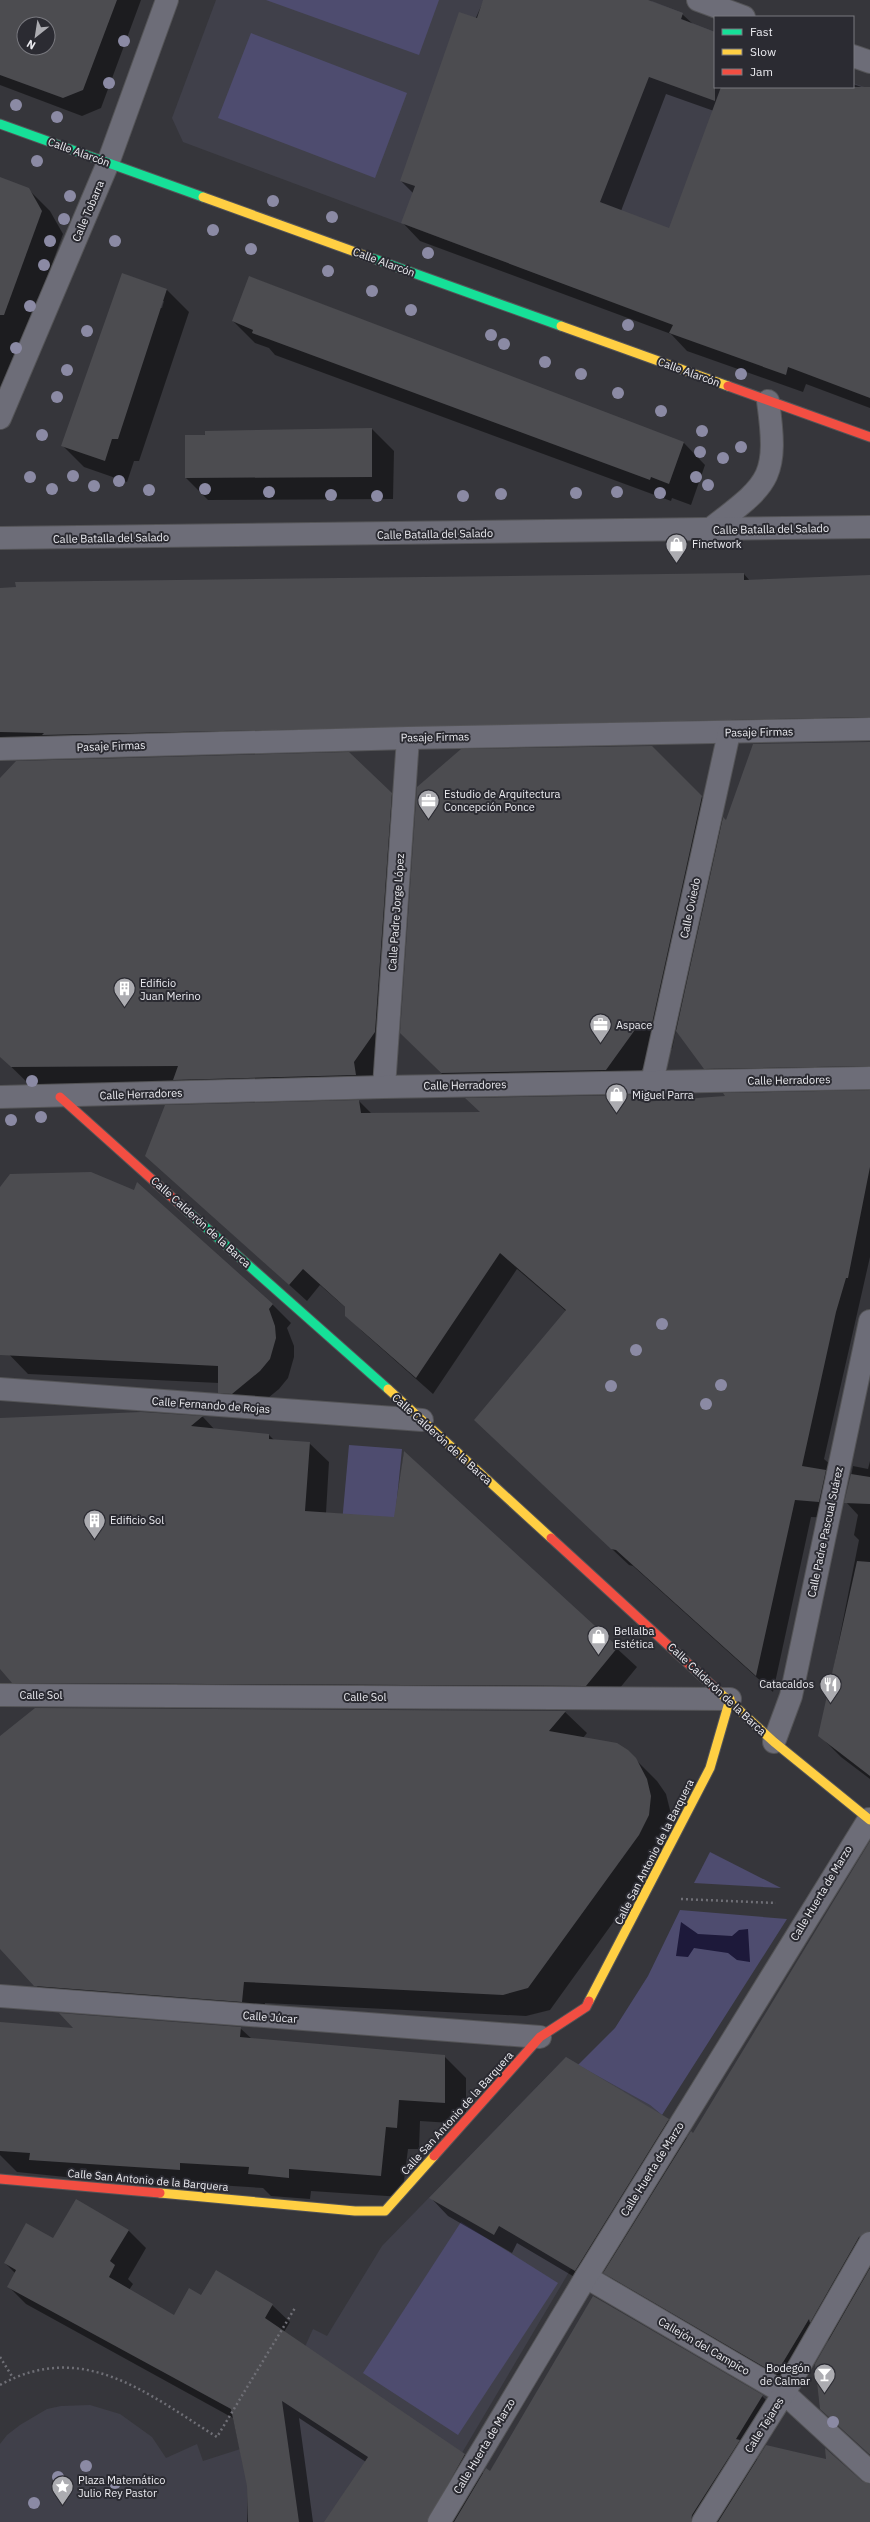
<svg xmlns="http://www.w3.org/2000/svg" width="870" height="2522" viewBox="0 0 870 2522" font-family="'IBM Plex Sans',sans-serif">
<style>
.built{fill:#40404a}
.green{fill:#4e4c6f}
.water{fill:#1d193a}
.shadow{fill:#0007;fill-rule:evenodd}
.building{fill:#4c4c50;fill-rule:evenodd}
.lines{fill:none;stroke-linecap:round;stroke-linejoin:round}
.street-casing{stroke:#545457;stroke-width:24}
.fast-casing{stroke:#545457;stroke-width:11}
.slow-casing{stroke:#545457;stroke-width:11}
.jam-casing{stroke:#545457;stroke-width:11}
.path{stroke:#6f6f76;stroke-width:2.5;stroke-dasharray:2 3;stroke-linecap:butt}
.street{stroke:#6d6d78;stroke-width:22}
.fast{stroke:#16e098;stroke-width:9}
.slow{stroke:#ffcf43;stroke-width:9}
.jam{stroke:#f24e42;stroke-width:9}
.tree{fill:#8b8aa4}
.labels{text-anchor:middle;stroke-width:4;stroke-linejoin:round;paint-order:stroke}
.street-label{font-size:11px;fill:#ececf1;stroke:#2b2b32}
.poi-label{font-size:11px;fill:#ececf1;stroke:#2b2b32;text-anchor:start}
</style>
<rect width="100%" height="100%" fill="#36363b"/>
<g class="built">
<path d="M 216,0 L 631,0 L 650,7 L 652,1 L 683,13 L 682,19 L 715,32 L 715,87 L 853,87 L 853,83 L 870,89 L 756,202 L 575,288 L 183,142 L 172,118 Z"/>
<path d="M 566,2057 L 650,2105 L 662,2115 L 421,2522 L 0,2522 L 0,2444 L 7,2435 L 20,2425 L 47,2409 L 61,2406 L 90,2405 L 120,2414 L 152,2437 L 166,2458 L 197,2444 L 203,2461 L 262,2442 L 313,2329 L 327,2336 L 382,2246 Z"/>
</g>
<g class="green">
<path d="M 266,0 L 439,0 L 419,55 Z"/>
<path d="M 251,33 L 407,93 L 375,178 L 218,118 Z"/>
<path d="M 349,1445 L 402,1449 L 395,1518 L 341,1534 Z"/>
<path d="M 710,1852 L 781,1888 L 694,1883 Z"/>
<path d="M 680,1910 L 787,1919 L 662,2115 L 650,2105 L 578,2065 L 615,2028 L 648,1976 Z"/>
<path d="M 461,2222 L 558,2283 L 458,2435 L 363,2373 Z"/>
</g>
<path class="water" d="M 681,1922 L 698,1934 L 732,1936 L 739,1930 L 748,1929 L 750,1962 L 737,1960 L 728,1953 L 694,1948 L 688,1957 L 676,1956 Z"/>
<g class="shadow">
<path d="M 0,0 L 141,0 L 101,108 L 82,116 L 0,85 ZM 24,24 L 48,24 L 48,48 L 24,48 Z"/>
<path d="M 484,0 L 629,0 L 682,14 L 694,25 L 715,33 L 715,87 L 853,87 L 853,84 L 870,90 L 870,408 L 806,384 L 803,392 L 687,351 L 671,334 L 420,241 L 403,223 L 414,194 L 401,181 ZM 666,94 L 714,111 L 669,230 L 621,211 Z"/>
<path d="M 0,178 L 28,189 L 50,211 L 63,234 L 0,406 Z"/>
<path d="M 123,274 L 167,290 L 189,312 L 139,461 L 134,461 L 127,482 L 84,467 L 63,446 ZM 162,301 L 164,301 L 162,308 L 160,308 Z"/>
<path d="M 250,277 L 684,443 L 705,465 L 691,505 L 672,498 L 671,501 L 275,355 L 269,348 L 255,343 L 233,321 Z"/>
<path d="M 372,429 L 394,451 L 393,499 L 208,500 L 186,478 L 206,432 Z"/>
<path d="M 744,574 L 750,581 L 870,576 L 870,738 L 0,752 L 0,589 Z"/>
<path d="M 870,742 L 870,1088 L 726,1089 L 705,1068 L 676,1030 L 672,1049 L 658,1047 L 627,1091 L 462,1094 L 401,1033 L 652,747 L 727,822 Z"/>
<path d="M 0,779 L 391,794 L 412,815 L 374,1083 L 33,1088 L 0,1056 Z"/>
<path d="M 870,1090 L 870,1257 L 824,1459 L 845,1477 L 836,1518 L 811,1517 L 773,1692 L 633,1566 L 629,1565 L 492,1436 L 566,1311 L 517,1269 L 433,1394 L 363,1332 L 346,1315 L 346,1308 L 320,1285 L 307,1301 L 147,1156 L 359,1101 L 372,1114 L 482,1113 Z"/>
<path d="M 0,1188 L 272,1304 L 291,1323 L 287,1328 L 294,1346 L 294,1357 L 288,1378 L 279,1389 L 251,1412 L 238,1411 L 219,1392 L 219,1383 L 28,1374 L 0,1345 Z"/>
<path d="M 141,1413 L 203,1417 L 215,1430 L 269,1435 L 274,1440 L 309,1443 L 329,1462 L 326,1513 L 395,1518 L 404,1453 L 637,1667 L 606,1705 L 33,1702 L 0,1668 L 0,1423 Z"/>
<path d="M 870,1461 L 870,1779 L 841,1757 L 820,1736 L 859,1540 L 854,1535 L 858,1515 L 846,1502 L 853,1466 L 868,1469 Z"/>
<path d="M 565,1712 L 587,1733 L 583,1738 L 635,1759 L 657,1781 L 666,1794 L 672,1818 L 666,1849 L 550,2010 L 526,2016 L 265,2003 L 264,2023 L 57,2007 L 0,1948 L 0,1737 Z"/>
<path d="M 870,1862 L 870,2455 L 821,2409 L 829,2341 L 827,2338 L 794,2391 L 623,2290 L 604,2271 L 593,2288 L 517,2243 L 512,2253 L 448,2216 L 431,2198 L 668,2120 L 687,2138 L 693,2134 Z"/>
<path d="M 0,2023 L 75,2029 L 240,2028 L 252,2039 L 444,2056 L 466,2078 L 466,2124 L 420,2121 L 419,2149 L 408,2149 L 402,2197 L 311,2191 L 310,2199 L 271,2196 L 263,2188 L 202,2184 L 201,2191 L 17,2172 L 0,2155 Z"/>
<path d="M 128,2230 L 146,2248 L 128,2279 L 133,2284 L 129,2290 L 174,2317 L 202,2296 L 272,2305 L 290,2322 L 284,2332 L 465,2455 L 484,2474 L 762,2396 L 780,2414 L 755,2456 L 758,2460 L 870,2484 L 870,2522 L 325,2522 L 366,2462 L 299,2418 L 313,2522 L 247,2522 L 248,2486 L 233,2418 L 26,2304 L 8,2286 L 15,2273 L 5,2263 L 53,2239 Z"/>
</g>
<g class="building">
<path d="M 0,0 L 117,0 L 83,90 L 63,98 L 0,75 ZM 24,24 L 48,24 L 48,48 L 24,48 Z"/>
<path d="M 483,0 L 648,0 L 683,13 L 681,19 L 715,32 L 715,101 L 649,77 L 600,202 L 669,228 L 721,87 L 870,87 L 870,398 L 788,367 L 786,375 L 669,333 L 673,325 L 401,223 L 415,186 L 400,181 L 459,12 L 477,18 Z"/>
<path d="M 0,177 L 29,188 L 42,211 L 4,315 L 0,315 Z"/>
<path d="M 122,273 L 167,289 L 118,439 L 112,439 L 105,461 L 61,446 Z"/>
<path d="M 249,276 L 684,442 L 669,484 L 651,477 L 650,480 L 252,333 L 253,330 L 232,321 Z"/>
<path d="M 372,428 L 372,477 L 185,478 L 185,435 L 205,435 L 205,431 Z"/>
<path d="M 744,573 L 744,580 L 870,575 L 870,717 L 42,735 L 44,733 L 0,732 L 0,588 L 16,587 L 15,582 Z"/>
<path d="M 870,742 L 870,1066 L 704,1069 L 676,1031 L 723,817 L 726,820 L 753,744 Z"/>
<path d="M 652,746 L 702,796 L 651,1028 L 637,1027 L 606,1070 L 441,1073 L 400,1033 L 417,787 L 461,749 Z"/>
<path d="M 349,752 L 392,793 L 375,1032 L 354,1062 L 356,1075 L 173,1080 L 178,1066 L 11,1067 L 0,1057 L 0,778 L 16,761 Z"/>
<path d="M 870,1090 L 870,1167 L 848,1278 L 846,1278 L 836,1312 L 802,1466 L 826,1470 L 819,1502 L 795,1500 L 756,1676 L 616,1550 L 611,1549 L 474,1420 L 566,1310 L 500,1253 L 416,1378 L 345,1316 L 345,1307 L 303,1269 L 289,1285 L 145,1156 L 165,1105 L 359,1100 L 361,1113 L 480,1112 L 465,1098 L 630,1095 L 642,1102 L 725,1096 L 723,1093 Z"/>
<path d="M 91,1172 L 134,1190 L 137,1182 L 273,1304 L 269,1309 L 275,1326 L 276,1338 L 270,1359 L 260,1371 L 232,1394 L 218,1393 L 218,1366 L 0,1355 L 0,1187 L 10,1174 Z"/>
<path d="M 141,1412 L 203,1416 L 191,1426 L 269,1434 L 269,1439 L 310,1442 L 305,1511 L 394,1517 L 404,1451 L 618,1647 L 586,1686 L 12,1683 L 0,1669 L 0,1418 Z"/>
<path d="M 851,1474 L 870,1477 L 870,1504 L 844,1503 Z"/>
<path d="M 857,1561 L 870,1562 L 870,1776 L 818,1736 Z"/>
<path d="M 35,1708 L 566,1711 L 549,1731 L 617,1743 L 628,1750 L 636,1758 L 647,1779 L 651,1796 L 649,1815 L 639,1835 L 528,1988 L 503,1995 L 244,1982 L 242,2002 L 34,1986 L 0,1949 L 0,1736 Z"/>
<path d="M 870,1841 L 870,2231 L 859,2237 L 810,2323 L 809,2319 L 776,2374 L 603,2273 L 691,2131 L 693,2133 Z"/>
<path d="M 59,2013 L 241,2027 L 240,2037 L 445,2055 L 445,2103 L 399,2100 L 397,2128 L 386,2127 L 381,2176 L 289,2169 L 289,2178 L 248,2174 L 249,2167 L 180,2163 L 180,2170 L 89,2164 L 29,2160 L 30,2153 L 0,2151 L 0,2022 L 73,2028 Z"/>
<path d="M 566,2057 L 669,2119 L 575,2271 L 499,2226 L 494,2235 L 429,2198 Z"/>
<path d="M 76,2199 L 129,2230 L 110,2261 L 115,2265 L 109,2277 L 174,2315 L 189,2288 L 201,2295 L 216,2270 L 273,2304 L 265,2318 L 465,2454 L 427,2522 L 324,2522 L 368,2457 L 282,2401 L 299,2522 L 248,2522 L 247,2486 L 231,2409 L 7,2287 L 16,2270 L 4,2263 L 26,2223 L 53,2238 Z"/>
<path d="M 870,2268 L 870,2455 L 820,2409 L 815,2364 Z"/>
<path d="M 593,2296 L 763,2395 L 736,2439 L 740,2440 L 692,2515 L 691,2522 L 454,2522 L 486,2468 L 490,2471 Z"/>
<path d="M 766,2445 L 826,2459 L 825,2448 L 862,2481 L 870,2484 L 870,2522 L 718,2522 Z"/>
</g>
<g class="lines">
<defs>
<g id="street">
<path d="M 698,0 L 744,17"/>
<path d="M 853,56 L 870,62"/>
<path d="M 0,418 L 108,163 L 167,0"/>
<path d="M 709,530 C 769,483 779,480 768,401"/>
<path d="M 0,538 L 870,527"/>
<path d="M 0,749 L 408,738 L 870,729"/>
<path d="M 652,1082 L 729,733"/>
<path d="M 384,1087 L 408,738"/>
<path d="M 0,1097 L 384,1087 L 870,1078"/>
<path d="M 0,1389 L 422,1420"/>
<path d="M 0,1695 L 730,1699"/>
<path d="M 774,1742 L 791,1696 L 870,1321"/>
<path d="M 0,1996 L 540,2037"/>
<path d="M 586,2277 L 784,2393 L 870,2472"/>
<path d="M 439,2522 L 586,2277 L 869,1819"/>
<path d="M 703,2522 L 784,2393 L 870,2243"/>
</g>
<g id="fast">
<path d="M 0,124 L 203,197"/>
<path d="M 369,257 L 561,326"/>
<path d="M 185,1209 L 388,1389"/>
</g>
<g id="slow">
<path d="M 203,197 L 369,257"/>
<path d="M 561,326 L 728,386"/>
<path d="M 388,1389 L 551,1538"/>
<path d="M 717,1690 L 774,1742 L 870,1820"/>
<path d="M 589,2001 L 710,1768 L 730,1699"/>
<path d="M 160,2193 L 355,2211 L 385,2211 L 434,2156"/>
</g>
<g id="jam">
<path d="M 728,386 L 870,437"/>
<path d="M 60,1097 L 185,1209"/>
<path d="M 551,1538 L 717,1690"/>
<path d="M 434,2156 L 540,2037 L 586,2007 L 589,2001"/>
<path d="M 0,2179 L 160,2193"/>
</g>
</defs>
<use href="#street" class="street-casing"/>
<use href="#fast" class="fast-casing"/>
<use href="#slow" class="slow-casing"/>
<use href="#jam" class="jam-casing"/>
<g class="path">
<path d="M 681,1899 L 776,1903"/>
<path d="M 0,2357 L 13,2378"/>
<path d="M 0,2385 C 83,2339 148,2394 217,2437 L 295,2308"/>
</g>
<use href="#street" class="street"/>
<use href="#fast" class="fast"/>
<use href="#slow" class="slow"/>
<use href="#jam" class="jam"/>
</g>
<g class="tree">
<circle cx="124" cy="41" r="6"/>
<circle cx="109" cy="83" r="6"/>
<circle cx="16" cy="105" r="6"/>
<circle cx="57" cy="117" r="6"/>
<circle cx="37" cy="161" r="6"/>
<circle cx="70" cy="196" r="6"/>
<circle cx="273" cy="201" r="6"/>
<circle cx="332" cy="217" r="6"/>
<circle cx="64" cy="219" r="6"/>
<circle cx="213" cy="230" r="6"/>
<circle cx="50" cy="241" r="6"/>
<circle cx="115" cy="241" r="6"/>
<circle cx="251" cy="249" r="6"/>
<circle cx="428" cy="253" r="6"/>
<circle cx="44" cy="265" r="6"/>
<circle cx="328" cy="271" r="6"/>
<circle cx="372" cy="291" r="6"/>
<circle cx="30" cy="306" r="6"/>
<circle cx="411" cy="310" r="6"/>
<circle cx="628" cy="325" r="6"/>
<circle cx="87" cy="331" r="6"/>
<circle cx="491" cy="335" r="6"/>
<circle cx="504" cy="344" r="6"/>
<circle cx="16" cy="348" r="6"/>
<circle cx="545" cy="362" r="6"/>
<circle cx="67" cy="370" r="6"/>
<circle cx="581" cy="374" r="6"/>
<circle cx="741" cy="374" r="6"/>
<circle cx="618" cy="393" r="6"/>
<circle cx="57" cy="397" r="6"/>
<circle cx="661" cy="411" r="6"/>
<circle cx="702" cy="431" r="6"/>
<circle cx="42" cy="435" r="6"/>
<circle cx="741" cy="447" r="6"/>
<circle cx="700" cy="452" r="6"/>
<circle cx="723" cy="458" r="6"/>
<circle cx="73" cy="476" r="6"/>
<circle cx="30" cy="477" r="6"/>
<circle cx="696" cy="477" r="6"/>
<circle cx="119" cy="481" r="6"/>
<circle cx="708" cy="485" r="6"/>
<circle cx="94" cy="486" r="6"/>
<circle cx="52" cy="489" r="6"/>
<circle cx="205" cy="489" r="6"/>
<circle cx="149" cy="490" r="6"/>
<circle cx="269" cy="492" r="6"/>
<circle cx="617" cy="492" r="6"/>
<circle cx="576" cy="493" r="6"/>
<circle cx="660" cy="493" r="6"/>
<circle cx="501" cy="494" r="6"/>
<circle cx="331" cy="495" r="6"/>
<circle cx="377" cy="496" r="6"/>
<circle cx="463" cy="496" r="6"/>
<circle cx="32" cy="1081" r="6"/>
<circle cx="41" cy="1117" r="6"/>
<circle cx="11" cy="1120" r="6"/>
<circle cx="662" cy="1324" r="6"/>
<circle cx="636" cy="1350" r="6"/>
<circle cx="721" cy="1385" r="6"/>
<circle cx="611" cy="1386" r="6"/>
<circle cx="706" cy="1404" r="6"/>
<circle cx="833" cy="2422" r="6"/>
<circle cx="86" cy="2466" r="6"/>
<circle cx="58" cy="2477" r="6"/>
<circle cx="115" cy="2483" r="6"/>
<circle cx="34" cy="2503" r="6"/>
</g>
<defs>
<symbol id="shop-pin" viewBox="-11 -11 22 30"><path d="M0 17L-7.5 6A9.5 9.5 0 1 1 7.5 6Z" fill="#acacb1" stroke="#2b2b32"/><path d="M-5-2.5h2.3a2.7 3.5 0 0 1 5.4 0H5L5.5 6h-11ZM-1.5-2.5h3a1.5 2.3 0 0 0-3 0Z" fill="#fff"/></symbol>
<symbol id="office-pin" viewBox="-11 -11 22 30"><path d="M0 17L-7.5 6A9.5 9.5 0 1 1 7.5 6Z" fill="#acacb1" stroke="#2b2b32"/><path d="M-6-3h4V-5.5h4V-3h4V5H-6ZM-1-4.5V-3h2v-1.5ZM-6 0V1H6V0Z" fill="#fff"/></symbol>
<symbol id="building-pin" viewBox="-11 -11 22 30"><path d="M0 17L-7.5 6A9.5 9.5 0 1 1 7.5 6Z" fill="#acacb1" stroke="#2b2b32"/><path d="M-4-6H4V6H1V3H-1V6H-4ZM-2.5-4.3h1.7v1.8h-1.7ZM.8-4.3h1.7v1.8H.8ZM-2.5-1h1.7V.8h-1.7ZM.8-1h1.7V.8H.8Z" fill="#fff"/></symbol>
<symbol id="restaurant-pin" viewBox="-11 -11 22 30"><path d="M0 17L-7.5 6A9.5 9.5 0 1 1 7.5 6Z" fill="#acacb1" stroke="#2b2b32"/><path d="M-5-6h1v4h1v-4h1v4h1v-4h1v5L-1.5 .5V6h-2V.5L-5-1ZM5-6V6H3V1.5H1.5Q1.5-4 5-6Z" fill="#fff"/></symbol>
<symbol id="bar-pin" viewBox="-11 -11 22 30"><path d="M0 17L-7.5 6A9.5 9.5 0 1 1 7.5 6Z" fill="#acacb1" stroke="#2b2b32"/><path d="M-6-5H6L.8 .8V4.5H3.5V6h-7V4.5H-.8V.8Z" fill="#fff"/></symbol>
<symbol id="sight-pin" viewBox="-11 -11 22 30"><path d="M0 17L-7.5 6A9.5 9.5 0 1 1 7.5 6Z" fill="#acacb1" stroke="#2b2b32"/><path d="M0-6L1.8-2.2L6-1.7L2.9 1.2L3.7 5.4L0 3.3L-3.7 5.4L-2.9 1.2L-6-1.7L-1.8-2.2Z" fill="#fff"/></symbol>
</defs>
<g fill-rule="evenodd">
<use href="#shop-pin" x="664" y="532" width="25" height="34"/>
<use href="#office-pin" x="416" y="788" width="25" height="34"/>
<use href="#building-pin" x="112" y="976" width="25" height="34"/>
<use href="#office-pin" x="588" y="1012" width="25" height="34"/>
<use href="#shop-pin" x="604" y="1082" width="25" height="34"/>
<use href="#building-pin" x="82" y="1508" width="25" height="34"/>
<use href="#shop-pin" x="586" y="1624" width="25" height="34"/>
<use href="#restaurant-pin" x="818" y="1672" width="25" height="34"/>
<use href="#bar-pin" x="812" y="2362" width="25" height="34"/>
<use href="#sight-pin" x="50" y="2474" width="25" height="34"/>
</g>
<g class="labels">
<g class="street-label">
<text transform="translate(79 152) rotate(20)" y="4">Calle Alarcón</text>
<text transform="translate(88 211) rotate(-67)" y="4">Calle Tobarra</text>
<text transform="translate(384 262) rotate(20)" y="4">Calle Alarcón</text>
<text transform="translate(689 372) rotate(20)" y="4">Calle Alarcón</text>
<text transform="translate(771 529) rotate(-1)" y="4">Calle Batalla del Salado</text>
<text transform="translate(435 534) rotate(-1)" y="4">Calle Batalla del Salado</text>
<text transform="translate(111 538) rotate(-1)" y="4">Calle Batalla del Salado</text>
<text transform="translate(759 732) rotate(-1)" y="4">Pasaje Firmas</text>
<text transform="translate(435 737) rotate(-1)" y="4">Pasaje Firmas</text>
<text transform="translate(111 746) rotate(-2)" y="4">Pasaje Firmas</text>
<text transform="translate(690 908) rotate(-78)" y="4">Calle Oviedo</text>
<text transform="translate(396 912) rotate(-86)" y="4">Calle Padre Jorge López</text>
<text transform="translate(789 1080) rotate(-1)" y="4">Calle Herradores</text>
<text transform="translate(465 1085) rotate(-1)" y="4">Calle Herradores</text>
<text transform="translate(141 1094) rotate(-2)" y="4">Calle Herradores</text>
<text transform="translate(201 1222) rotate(42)" y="4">Calle Calderón de la Barca</text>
<text transform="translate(211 1405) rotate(4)" y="4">Calle Fernando de Rojas</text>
<text transform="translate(442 1439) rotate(42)" y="4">Calle Calderón de la Barca</text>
<text transform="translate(825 1532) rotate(-78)" y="4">Calle Padre Pascual Suárez</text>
<text transform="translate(717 1689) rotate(43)" y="4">Calle Calderón de la Barca</text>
<text x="41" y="1699">Calle Sol</text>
<text x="365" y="1701">Calle Sol</text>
<text transform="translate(654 1852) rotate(-63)" y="4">Calle San Antonio de la Barquera</text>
<text transform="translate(821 1893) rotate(-59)" y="4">Calle Huerta de Marzo</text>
<text transform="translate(270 2017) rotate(4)" y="4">Calle Júcar</text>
<text transform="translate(457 2113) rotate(-48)" y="4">Calle San Antonio de la Barquera</text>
<text transform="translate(652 2169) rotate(-58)" y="4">Calle Huerta de Marzo</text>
<text transform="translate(148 2180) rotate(5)" y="4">Calle San Antonio de la Barquera</text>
<text transform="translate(704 2346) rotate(30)" y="4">Callejón del Campico</text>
<text transform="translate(764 2425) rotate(-58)" y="4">Calle Tejares</text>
<text transform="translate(484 2446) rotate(-59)" y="4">Calle Huerta de Marzo</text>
</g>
<g class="poi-label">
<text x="692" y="548">Finetwork</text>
<text x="444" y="798">Estudio de Arquitectura<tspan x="444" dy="13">Concepción Ponce</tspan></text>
<text x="140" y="987">Edificio<tspan x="140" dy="13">Juan Merino</tspan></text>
<text x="616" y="1029">Aspace</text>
<text x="632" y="1099">Miguel Parra</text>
<text x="110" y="1524">Edificio Sol</text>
<text x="614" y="1635">Bellalba<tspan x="614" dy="13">Estética</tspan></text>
<text x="814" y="1688" text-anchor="end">Catacaldos</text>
<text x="810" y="2372" text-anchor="end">Bodegón<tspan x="810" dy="13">de Calmar</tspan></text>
<text x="78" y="2484">Plaza Matemático<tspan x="78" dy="13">Julio Rey Pastor</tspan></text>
</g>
</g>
<rect x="714" y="16" width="140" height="72" fill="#2b2b32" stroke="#78787e"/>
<rect x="722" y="29" width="20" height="6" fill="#16e098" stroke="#78787e"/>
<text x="750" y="36" font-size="12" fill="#ececf1">Fast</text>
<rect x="722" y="49" width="20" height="6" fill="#ffcf43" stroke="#78787e"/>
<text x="750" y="56" font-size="12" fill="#ececf1">Slow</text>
<rect x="722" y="69" width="20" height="6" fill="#f24e42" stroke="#78787e"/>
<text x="750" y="76" font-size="12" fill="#ececf1">Jam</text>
<g transform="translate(36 36) rotate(210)"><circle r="19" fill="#2b2b32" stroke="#78787e"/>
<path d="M0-3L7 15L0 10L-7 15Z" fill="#acacb1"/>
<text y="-6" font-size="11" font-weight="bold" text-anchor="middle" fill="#ececf1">N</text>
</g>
</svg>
